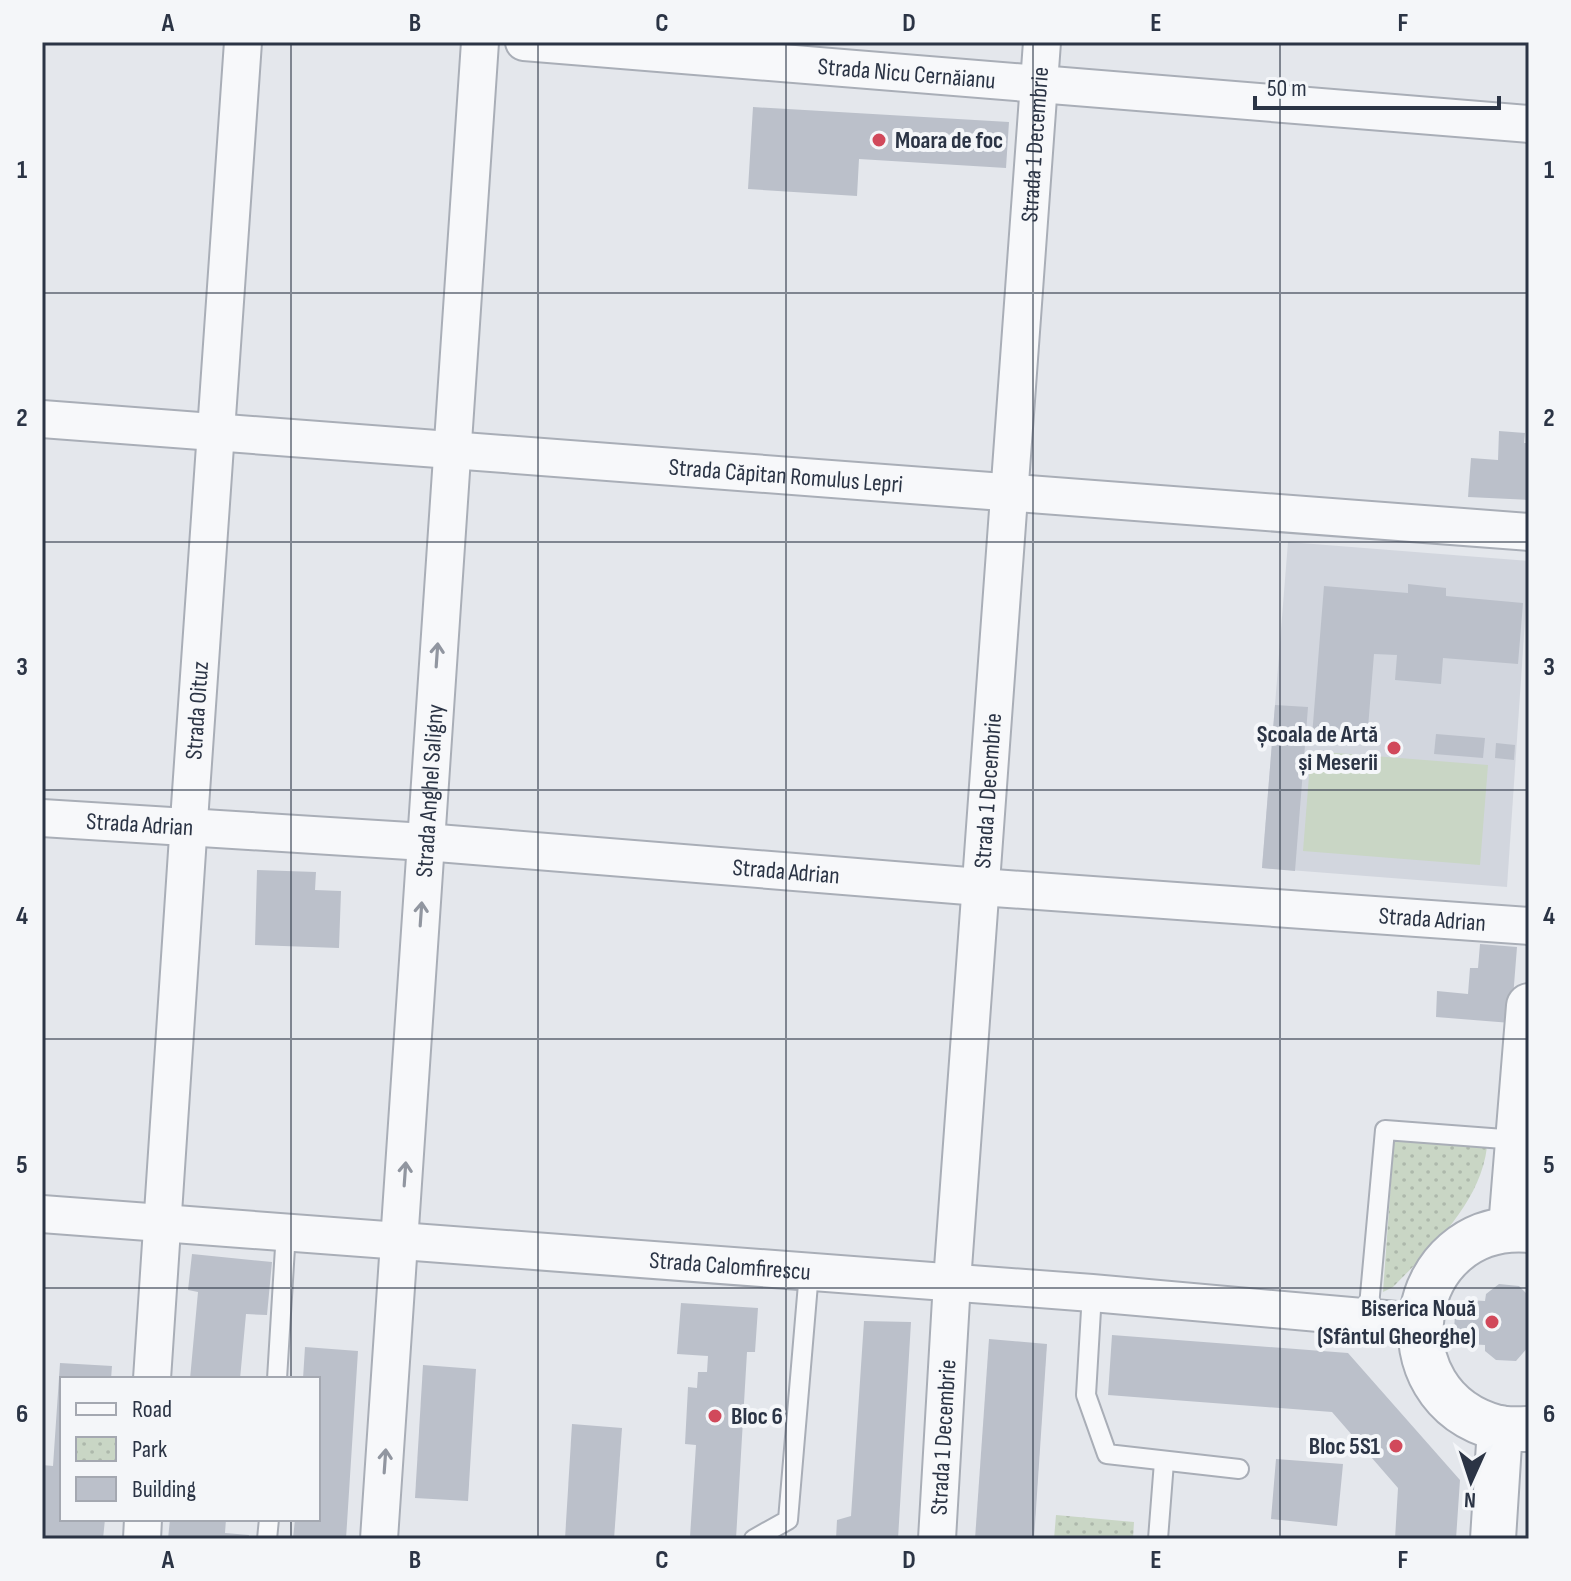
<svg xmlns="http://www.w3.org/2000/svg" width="1571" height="1581" viewBox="0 0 1571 1581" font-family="'Sofia Sans Condensed',sans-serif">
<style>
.built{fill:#d2d6de}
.park{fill:url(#park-dots)}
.pitch{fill:#c9d6c5}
.building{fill:#bbc0ca}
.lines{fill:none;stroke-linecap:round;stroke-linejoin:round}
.service-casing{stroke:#a9aeb7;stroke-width:22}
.minor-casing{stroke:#a9aeb7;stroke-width:40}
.tertiary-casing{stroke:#a9aeb7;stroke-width:48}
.service{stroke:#f7f8fa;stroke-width:18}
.minor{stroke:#f7f8fa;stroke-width:36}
.tertiary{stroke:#f7f8fa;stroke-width:44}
.oneway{stroke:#9196a0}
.grid{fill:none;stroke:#2b3445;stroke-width:2;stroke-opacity:0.55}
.poi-dot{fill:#d1495b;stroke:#f4f6f9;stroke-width:3}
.labels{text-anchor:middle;stroke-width:8;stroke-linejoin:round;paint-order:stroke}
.street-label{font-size:24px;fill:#2b3445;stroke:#f4f6f9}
.poi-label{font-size:24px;font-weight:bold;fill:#2b3445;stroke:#f4f6f9;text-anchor:end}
.neatline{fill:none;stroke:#2b3445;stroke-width:3}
.grid-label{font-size:26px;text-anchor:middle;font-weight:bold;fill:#2b3445}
</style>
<defs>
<pattern id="park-dots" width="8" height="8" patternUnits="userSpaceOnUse" patternTransform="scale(2)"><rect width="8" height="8" fill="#c9d6c5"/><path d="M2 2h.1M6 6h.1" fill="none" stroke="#adb8ab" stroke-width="1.8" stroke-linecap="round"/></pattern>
</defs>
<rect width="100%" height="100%" fill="#e4e7ec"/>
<path class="built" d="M 1288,542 L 1529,561 L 1507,887 L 1262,868 Z"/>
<g class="park">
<path d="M 1394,1140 L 1487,1147 C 1480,1204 1432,1247 1393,1287 L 1383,1292 Z"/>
<path d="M 1056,1515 L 1134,1522 L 1133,1539 L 1054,1539 Z"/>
</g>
<path class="pitch" d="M 1311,751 L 1488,765 L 1480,865 L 1303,851 Z"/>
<g class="building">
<path d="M 753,107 L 1009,122 L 1006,168 L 859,159 L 857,196 L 748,189 Z"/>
<path d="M 1499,431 L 1525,433 L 1524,443 L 1529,443 L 1529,500 L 1468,497 L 1471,458 L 1498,460 Z"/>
<path d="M 1408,584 L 1446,588 L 1446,596 L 1523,603 L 1518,664 L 1443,658 L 1441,684 L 1395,680 L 1397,655 L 1374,654 L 1367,740 L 1312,736 L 1324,586 L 1408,593 Z"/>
<path d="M 1275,705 L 1308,707 L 1295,871 L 1262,868 Z"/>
<path d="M 1436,734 L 1485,738 L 1483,758 L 1434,754 Z"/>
<path d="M 1496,743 L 1515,745 L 1514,760 L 1495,758 Z"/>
<path d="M 257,870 L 316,872 L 315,890 L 341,891 L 339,948 L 255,945 Z"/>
<path d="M 1480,944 L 1517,947 L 1511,1023 L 1436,1017 L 1437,991 L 1468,994 L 1470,968 L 1478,968 Z"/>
<path d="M 192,1254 L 272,1262 L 267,1315 L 246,1314 L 240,1379 L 190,1379 L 198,1292 L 188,1290 Z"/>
<path d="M 1499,1284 L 1519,1286 L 1529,1296 L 1529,1346 L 1516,1361 L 1496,1360 L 1485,1351 L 1485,1345 L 1468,1344 L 1454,1332 L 1455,1313 L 1467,1300 L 1485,1301 L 1486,1294 Z"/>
<path d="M 681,1303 L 758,1308 L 755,1352 L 747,1352 L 736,1539 L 690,1537 L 696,1445 L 685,1444 L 688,1387 L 697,1388 L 698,1372 L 707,1372 L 708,1356 L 677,1354 Z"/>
<path d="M 864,1321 L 911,1322 L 898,1539 L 836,1539 L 837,1520 L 851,1516 Z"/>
<path d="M 1112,1335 L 1348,1353 L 1460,1480 L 1456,1539 L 1395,1539 L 1398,1488 L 1332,1412 L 1108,1395 Z"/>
<path d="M 989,1339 L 1047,1344 L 1034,1539 L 975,1539 Z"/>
<path d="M 305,1347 L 358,1351 L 346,1539 L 293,1539 L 295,1519 L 318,1519 L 318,1379 L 303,1379 Z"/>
<path d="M 60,1363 L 112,1366 L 111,1379 L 62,1379 L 62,1519 L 105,1519 L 103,1539 L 42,1539 L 42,1465 L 53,1466 Z"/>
<path d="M 423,1365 L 476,1369 L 468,1501 L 415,1498 Z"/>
<path d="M 572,1424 L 622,1428 L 614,1539 L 565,1539 Z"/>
<path d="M 1276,1459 L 1343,1464 L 1337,1526 L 1271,1519 Z"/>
<path d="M 170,1519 L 226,1519 L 225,1533 L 249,1535 L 248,1539 L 168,1539 Z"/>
</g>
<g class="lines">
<defs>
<g id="service">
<path d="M 1092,1293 L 1086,1395 L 1107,1454 L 1239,1469"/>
<path d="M 1368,1317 L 1385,1130 L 1517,1140"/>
<path d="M 277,1379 L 286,1231"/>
<path d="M 267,1539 L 269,1519"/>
<path d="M 754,1539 L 788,1520 L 809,1272"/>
<path d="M 1158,1539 L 1164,1462"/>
</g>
<g id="minor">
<path id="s1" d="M 524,42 L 1529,124"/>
<path id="s2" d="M 42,419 L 1529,532"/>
<path id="s3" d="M 42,818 L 425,842 L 980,887 L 1529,926"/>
<path id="s4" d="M 42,1214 L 1092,1293 L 1419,1322"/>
<path id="s5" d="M 152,1379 C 179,933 214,488 243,42"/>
<path d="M 142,1539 L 143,1519"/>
<path id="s6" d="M 379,1539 C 415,1040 444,541 480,42"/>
<path id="s7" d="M 937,1539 L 952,1282 L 1042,42"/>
</g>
<g id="tertiary">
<path d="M 1511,1228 L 1529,1006"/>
<path d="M 1529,1230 C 1405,1220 1378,1397 1498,1428 C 1508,1430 1519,1429 1529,1429"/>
<path d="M 1493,1539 L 1500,1428"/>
</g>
</defs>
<use href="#service" class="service-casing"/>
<use href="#minor" class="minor-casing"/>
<use href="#tertiary" class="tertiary-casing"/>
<use href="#service" class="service"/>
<use href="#minor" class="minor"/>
<use href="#tertiary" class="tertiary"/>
</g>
<defs><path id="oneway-shaft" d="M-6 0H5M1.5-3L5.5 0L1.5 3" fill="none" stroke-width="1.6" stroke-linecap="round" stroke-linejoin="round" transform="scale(2)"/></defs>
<g class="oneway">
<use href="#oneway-shaft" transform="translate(437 655) rotate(-86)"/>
<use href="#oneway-shaft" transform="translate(421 914) rotate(-86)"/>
<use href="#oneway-shaft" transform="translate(405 1174) rotate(-86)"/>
<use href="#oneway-shaft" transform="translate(385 1461) rotate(-86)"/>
</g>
<path class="grid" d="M 291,42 L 291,1379M 538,42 L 538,1539M 786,42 L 786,1539M 1033,42 L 1033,1539M 1280,42 L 1280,1539M 42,293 L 1529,293M 42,542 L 1529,542M 42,790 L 1529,790M 42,1039 L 1529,1039M 42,1288 L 1529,1288M 291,1519 L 291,1539"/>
<g class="poi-dot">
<circle cx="879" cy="140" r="8"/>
<circle cx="1394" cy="748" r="8"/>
<circle cx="1492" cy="1322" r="8"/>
<circle cx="715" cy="1416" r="8"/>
<circle cx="1396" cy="1446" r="8"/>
</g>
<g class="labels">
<g class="street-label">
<text dy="8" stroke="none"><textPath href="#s1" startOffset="384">Strada Nicu Cernăianu</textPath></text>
<text dy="8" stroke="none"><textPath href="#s7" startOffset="1398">Strada 1 Decembrie</textPath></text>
<text dy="8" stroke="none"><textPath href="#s2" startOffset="746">Strada Căpitan Romulus Lepri</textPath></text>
<text dy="8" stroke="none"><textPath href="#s5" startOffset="670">Strada Oituz</textPath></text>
<text dy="8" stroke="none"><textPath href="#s6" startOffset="750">Strada Anghel Saligny</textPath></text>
<text dy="8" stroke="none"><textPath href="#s7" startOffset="750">Strada 1 Decembrie</textPath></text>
<text dy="8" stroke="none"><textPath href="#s3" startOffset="98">Strada Adrian</textPath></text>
<text dy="8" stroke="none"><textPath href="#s3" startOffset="746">Strada Adrian</textPath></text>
<text dy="8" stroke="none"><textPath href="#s3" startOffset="1394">Strada Adrian</textPath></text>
<text dy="8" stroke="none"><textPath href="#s4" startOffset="690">Strada Calomfirescu</textPath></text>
<text dy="8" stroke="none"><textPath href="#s7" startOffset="102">Strada 1 Decembrie</textPath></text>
</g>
<g class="poi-label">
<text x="895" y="148" text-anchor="start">Moara de foc</text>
<text x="1378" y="742">Școala de Artă<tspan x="1378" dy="28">și Meserii</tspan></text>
<text x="1476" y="1316">Biserica Nouă<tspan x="1476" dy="28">(Sfântul Gheorghe)</tspan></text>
<text x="731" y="1424" text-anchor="start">Bloc 6</text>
<text x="1380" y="1454">Bloc 5S1</text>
</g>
</g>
<rect width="1571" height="1581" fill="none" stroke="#f4f6f9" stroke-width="88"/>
<rect x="60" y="1377" width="260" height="144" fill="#f4f6f9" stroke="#a4a8b1" stroke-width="2"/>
<rect x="76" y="1403" width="40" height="12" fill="#f7f8fa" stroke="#a4a8b1" stroke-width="2"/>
<text x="132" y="1417" font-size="24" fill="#2b3445">Road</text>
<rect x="76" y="1437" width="40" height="24" fill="url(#park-dots)" stroke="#a4a8b1" stroke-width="2"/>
<text x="132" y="1457" font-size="24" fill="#2b3445">Park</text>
<rect x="76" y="1477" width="40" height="24" fill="#bbc0ca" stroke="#a4a8b1" stroke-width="2"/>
<text x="132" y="1497" font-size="24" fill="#2b3445">Building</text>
<g transform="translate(1471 1481) rotate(183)" stroke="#f4f6f9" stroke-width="6" paint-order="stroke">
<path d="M0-6L14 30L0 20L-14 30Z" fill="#2b3445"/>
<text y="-12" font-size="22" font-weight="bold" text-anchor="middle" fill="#2b3445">N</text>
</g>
<path d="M1255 96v12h244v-12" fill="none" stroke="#2b3445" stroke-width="4"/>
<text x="1267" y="96" font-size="24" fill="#2b3445" stroke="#f4f6f9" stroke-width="6" paint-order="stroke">50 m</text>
<rect x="44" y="44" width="1483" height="1493" class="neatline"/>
<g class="grid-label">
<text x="168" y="31">A</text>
<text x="415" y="31">B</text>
<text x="662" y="31">C</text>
<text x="909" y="31">D</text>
<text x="1156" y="31">E</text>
<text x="1403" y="31">F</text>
<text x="22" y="178">1</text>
<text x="1549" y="178">1</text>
<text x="22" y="426">2</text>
<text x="1549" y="426">2</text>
<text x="22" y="675">3</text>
<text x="1549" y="675">3</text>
<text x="22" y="924">4</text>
<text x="1549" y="924">4</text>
<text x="22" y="1173">5</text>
<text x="1549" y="1173">5</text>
<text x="22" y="1422">6</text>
<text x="1549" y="1422">6</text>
<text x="168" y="1568">A</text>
<text x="415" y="1568">B</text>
<text x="662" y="1568">C</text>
<text x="909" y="1568">D</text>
<text x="1156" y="1568">E</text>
<text x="1403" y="1568">F</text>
</g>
</svg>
